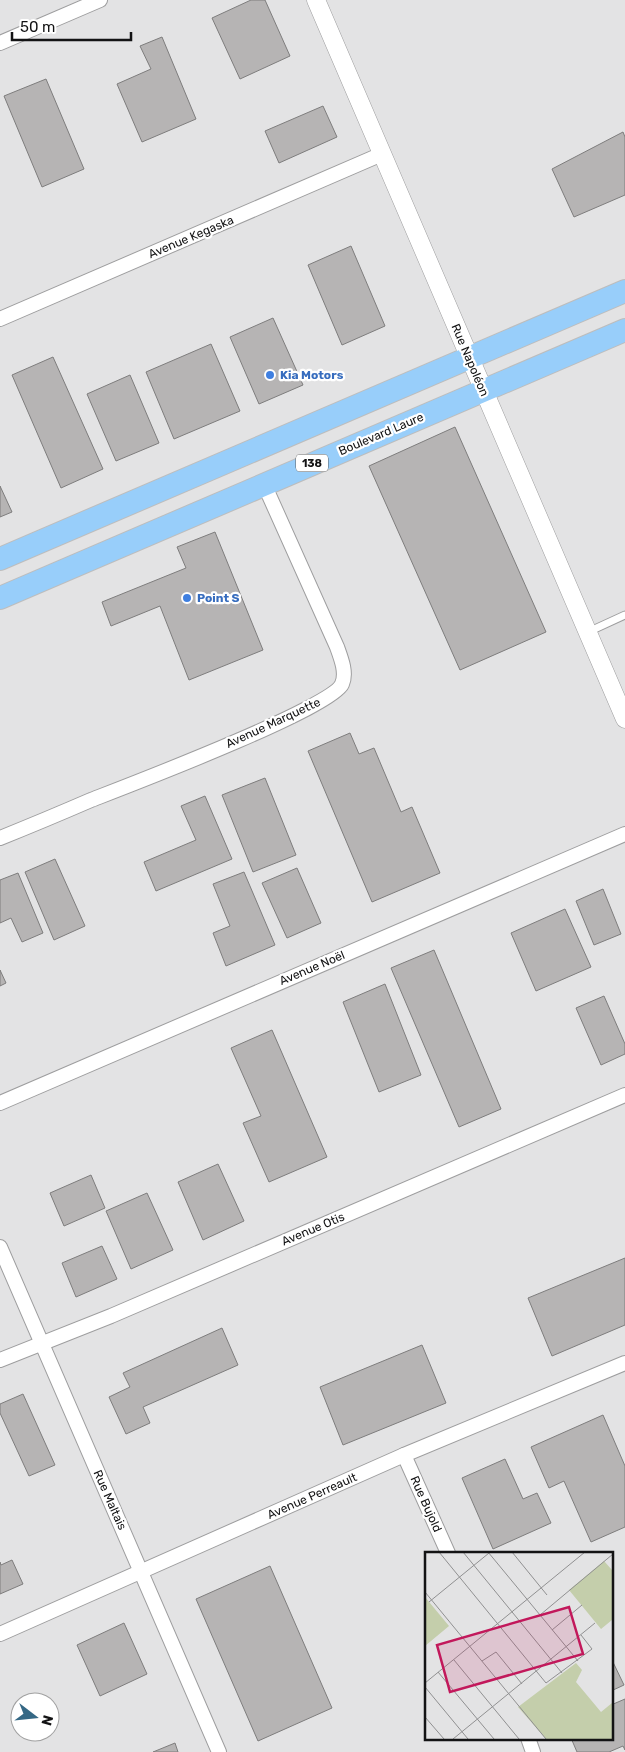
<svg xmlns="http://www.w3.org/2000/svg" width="625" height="1752" viewBox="0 0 625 1752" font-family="Rubik,sans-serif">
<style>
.building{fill:#b6b4b4;stroke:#7e7d7d}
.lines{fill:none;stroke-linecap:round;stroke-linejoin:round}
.service-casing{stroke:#9e9e9f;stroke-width:9}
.minor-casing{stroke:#9e9e9f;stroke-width:16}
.tertiary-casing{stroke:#9e9e9f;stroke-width:19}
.trunk-casing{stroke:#bdbdbd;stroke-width:24}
.service{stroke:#fff;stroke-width:7}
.minor{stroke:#fff;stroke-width:14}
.tertiary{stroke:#fff;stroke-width:18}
.trunk{stroke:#98cefa;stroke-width:22}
.shop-dot{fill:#3f7fe0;stroke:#fff;stroke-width:2}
.labels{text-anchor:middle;stroke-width:4.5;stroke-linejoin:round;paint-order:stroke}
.shield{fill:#fff;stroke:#5a5a5a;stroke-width:1}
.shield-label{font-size:11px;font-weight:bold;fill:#131314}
.street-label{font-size:12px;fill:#131314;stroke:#fff}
.shop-label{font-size:12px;font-weight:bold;fill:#366cbe;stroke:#fff;text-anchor:start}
.inset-road{fill:none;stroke:#909091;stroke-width:1}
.view{fill:#c2185b;fill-opacity:0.15;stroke:#c2185b;stroke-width:2.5}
.inset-edge{fill:none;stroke:#131314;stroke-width:2.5}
</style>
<rect width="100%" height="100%" fill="#e3e3e4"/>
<g class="building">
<path d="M 251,0 L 265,0 L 290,56 L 240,79 L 212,18 Z"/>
<path d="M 162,37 L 196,119 L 142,142 L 117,84 L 151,69 L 140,46 Z"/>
<path d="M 46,79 L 84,169 L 42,187 L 4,96 Z"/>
<path d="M 323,106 L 337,137 L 279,163 L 265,131 Z"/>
<path d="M 623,132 L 625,137 L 625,195 L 574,217 L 552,169 Z"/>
<path d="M 351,246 L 385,326 L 342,345 L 308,265 Z"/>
<path d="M 273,318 L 303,385 L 259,404 L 230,337 Z"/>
<path d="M 211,344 L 240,411 L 174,439 L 146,372 Z"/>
<path d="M 53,357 L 103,469 L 61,488 L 12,375 Z"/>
<path d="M 130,375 L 159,443 L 116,461 L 87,394 Z"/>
<path d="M 455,427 L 546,632 L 460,670 L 369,466 Z"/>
<path d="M 0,486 L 12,512 L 0,517 Z"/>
<path d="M 215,532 L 263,650 L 189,680 L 160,606 L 111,626 L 102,602 L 186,568 L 177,547 Z"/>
<path d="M 350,733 L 359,754 L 374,748 L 401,812 L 412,807 L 440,873 L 372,902 L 308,751 Z"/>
<path d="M 265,778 L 296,855 L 253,872 L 222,795 Z"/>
<path d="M 205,796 L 232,859 L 156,891 L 144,862 L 196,840 L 181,806 Z"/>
<path d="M 55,859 L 85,926 L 54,940 L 25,872 Z"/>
<path d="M 297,868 L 321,923 L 287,938 L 262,883 Z"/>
<path d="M 244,872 L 275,945 L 226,966 L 213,933 L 230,926 L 213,884 Z"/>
<path d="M 18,873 L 43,933 L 22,942 L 11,918 L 0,923 L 0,880 Z"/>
<path d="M 603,889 L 621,934 L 594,945 L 576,901 Z"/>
<path d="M 565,909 L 591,967 L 536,991 L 511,933 Z"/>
<path d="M 434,950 L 501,1109 L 459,1127 L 391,968 Z"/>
<path d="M 0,970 L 6,983 L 0,986 Z"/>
<path d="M 385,984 L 421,1075 L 379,1092 L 343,1002 Z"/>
<path d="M 604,996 L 625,1044 L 625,1054 L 601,1065 L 576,1008 Z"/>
<path d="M 272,1030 L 327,1157 L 269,1182 L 243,1123 L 261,1116 L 231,1048 Z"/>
<path d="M 218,1164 L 244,1221 L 203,1240 L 178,1182 Z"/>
<path d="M 91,1175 L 105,1208 L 64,1226 L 50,1193 Z"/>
<path d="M 147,1193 L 173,1250 L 131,1269 L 106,1211 Z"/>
<path d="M 102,1246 L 117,1279 L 76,1297 L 62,1263 Z"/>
<path d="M 625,1258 L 625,1325 L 552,1356 L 528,1298 Z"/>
<path d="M 222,1328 L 238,1365 L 143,1407 L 150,1423 L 126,1434 L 109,1397 L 130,1387 L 123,1373 Z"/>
<path d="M 422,1345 L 446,1403 L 343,1445 L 320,1387 Z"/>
<path d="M 23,1394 L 55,1465 L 29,1476 L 0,1413 L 0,1404 Z"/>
<path d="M 603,1415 L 625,1466 L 625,1527 L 591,1542 L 564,1481 L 549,1488 L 531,1447 Z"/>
<path d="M 505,1459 L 523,1499 L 537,1493 L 551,1523 L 493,1549 L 462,1478 Z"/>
<path d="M 12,1560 L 23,1584 L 0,1594 L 0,1562 L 1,1565 Z"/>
<path d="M 270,1566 L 332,1708 L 258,1741 L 196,1599 Z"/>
<path d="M 124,1623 L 147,1674 L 100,1696 L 77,1645 Z"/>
<path d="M 611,1658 L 624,1685 L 611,1691 Z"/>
<path d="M 625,1699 L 625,1750 L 623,1746 L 609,1752 L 577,1752 L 571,1738 L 611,1738 L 611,1705 Z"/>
<path d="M 175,1743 L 178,1752 L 153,1752 Z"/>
</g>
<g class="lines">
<defs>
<path id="service" d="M 588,632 L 625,615"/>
<g id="minor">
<path d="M 0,43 L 100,0"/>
<path d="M 0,319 L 382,154"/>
<path d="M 0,838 C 30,826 61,813 91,800 C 127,786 332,708 342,684 C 347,673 341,658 337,647 L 264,484"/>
<path d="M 0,1103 L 625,834"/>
<path d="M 0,1247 L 219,1752"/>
<path d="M 0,1360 L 111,1316 L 625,1095"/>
<path d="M 404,1455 L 448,1553"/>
<path d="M 0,1634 L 404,1455 L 625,1363"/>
<path d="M 528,1738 L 533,1752"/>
</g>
<path id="tertiary" d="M 316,0 L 625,719"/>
<g id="trunk">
<path d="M 0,559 L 625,291"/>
<path d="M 0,598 L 625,330"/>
</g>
</defs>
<use href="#service" class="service-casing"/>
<use href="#minor" class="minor-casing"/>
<use href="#tertiary" class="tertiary-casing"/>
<use href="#trunk" class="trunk-casing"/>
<use href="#service" class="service"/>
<use href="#minor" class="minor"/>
<use href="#tertiary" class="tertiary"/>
<use href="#trunk" class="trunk"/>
</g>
<g class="shop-dot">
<circle cx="270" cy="375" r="5"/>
<circle cx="187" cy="598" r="5"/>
</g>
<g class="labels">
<rect class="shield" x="296" y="454.5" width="32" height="17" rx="4"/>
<g class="shield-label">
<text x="312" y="467">138</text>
</g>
<g class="street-label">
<text transform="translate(191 237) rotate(-23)" y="4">Avenue Kegaska</text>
<text transform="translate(470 360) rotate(67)" y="4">Rue Napoléon</text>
<text transform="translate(381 434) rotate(-23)" y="4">Boulevard Laure</text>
<text transform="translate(273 723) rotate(-25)" y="4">Avenue Marquette</text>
<text transform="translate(312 968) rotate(-23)" y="4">Avenue Noël</text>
<text transform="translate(313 1229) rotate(-23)" y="4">Avenue Otis</text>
<text transform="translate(312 1496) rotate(-24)" y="4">Avenue Perreault</text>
<text transform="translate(110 1500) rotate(66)" y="4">Rue Maltais</text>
<text transform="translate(426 1504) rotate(66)" y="4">Rue Bujold</text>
</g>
<g class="shop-label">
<text x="280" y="379">Kia Motors</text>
<text x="197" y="602">Point S</text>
</g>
</g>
<g transform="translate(425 1552)">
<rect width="188" height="188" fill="#e3e3e4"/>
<path d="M 179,9 L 187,18 L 187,68 L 176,77 L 144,38 ZM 0,45 L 24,74 L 0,94 ZM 151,111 L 157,118 L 151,130 L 176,160 L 187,151 L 187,187 L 121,187 L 93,155 Z" fill="#c4ceab"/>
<path class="inset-road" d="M 14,0 L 121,131 L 167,97 L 156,83M 38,0 L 137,121M 63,0 L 153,109M 87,0 L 122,43M 0,40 L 121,187M 4,50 L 64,1M 115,63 L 188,2M 127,78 L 157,53M 29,108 L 94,187M 57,109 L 71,100 L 97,132M 13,120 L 69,187M 0,131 L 160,0M 0,135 L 43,187M 0,165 L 19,187M 28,187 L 170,71"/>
<path class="view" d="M 144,55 L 158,102 L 25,140 L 12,93 Z"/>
<rect width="188" height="188" class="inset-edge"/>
</g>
<g transform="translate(35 1717) rotate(106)"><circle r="24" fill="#ffffff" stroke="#a1a1a1"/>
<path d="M0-4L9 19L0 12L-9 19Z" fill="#356885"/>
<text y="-8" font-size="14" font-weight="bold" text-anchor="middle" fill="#131314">N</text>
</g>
<path d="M12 32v8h119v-8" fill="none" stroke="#131314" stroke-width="2.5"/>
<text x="20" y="32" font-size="15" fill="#131314" stroke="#ffffff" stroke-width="4" paint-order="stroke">50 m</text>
</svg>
